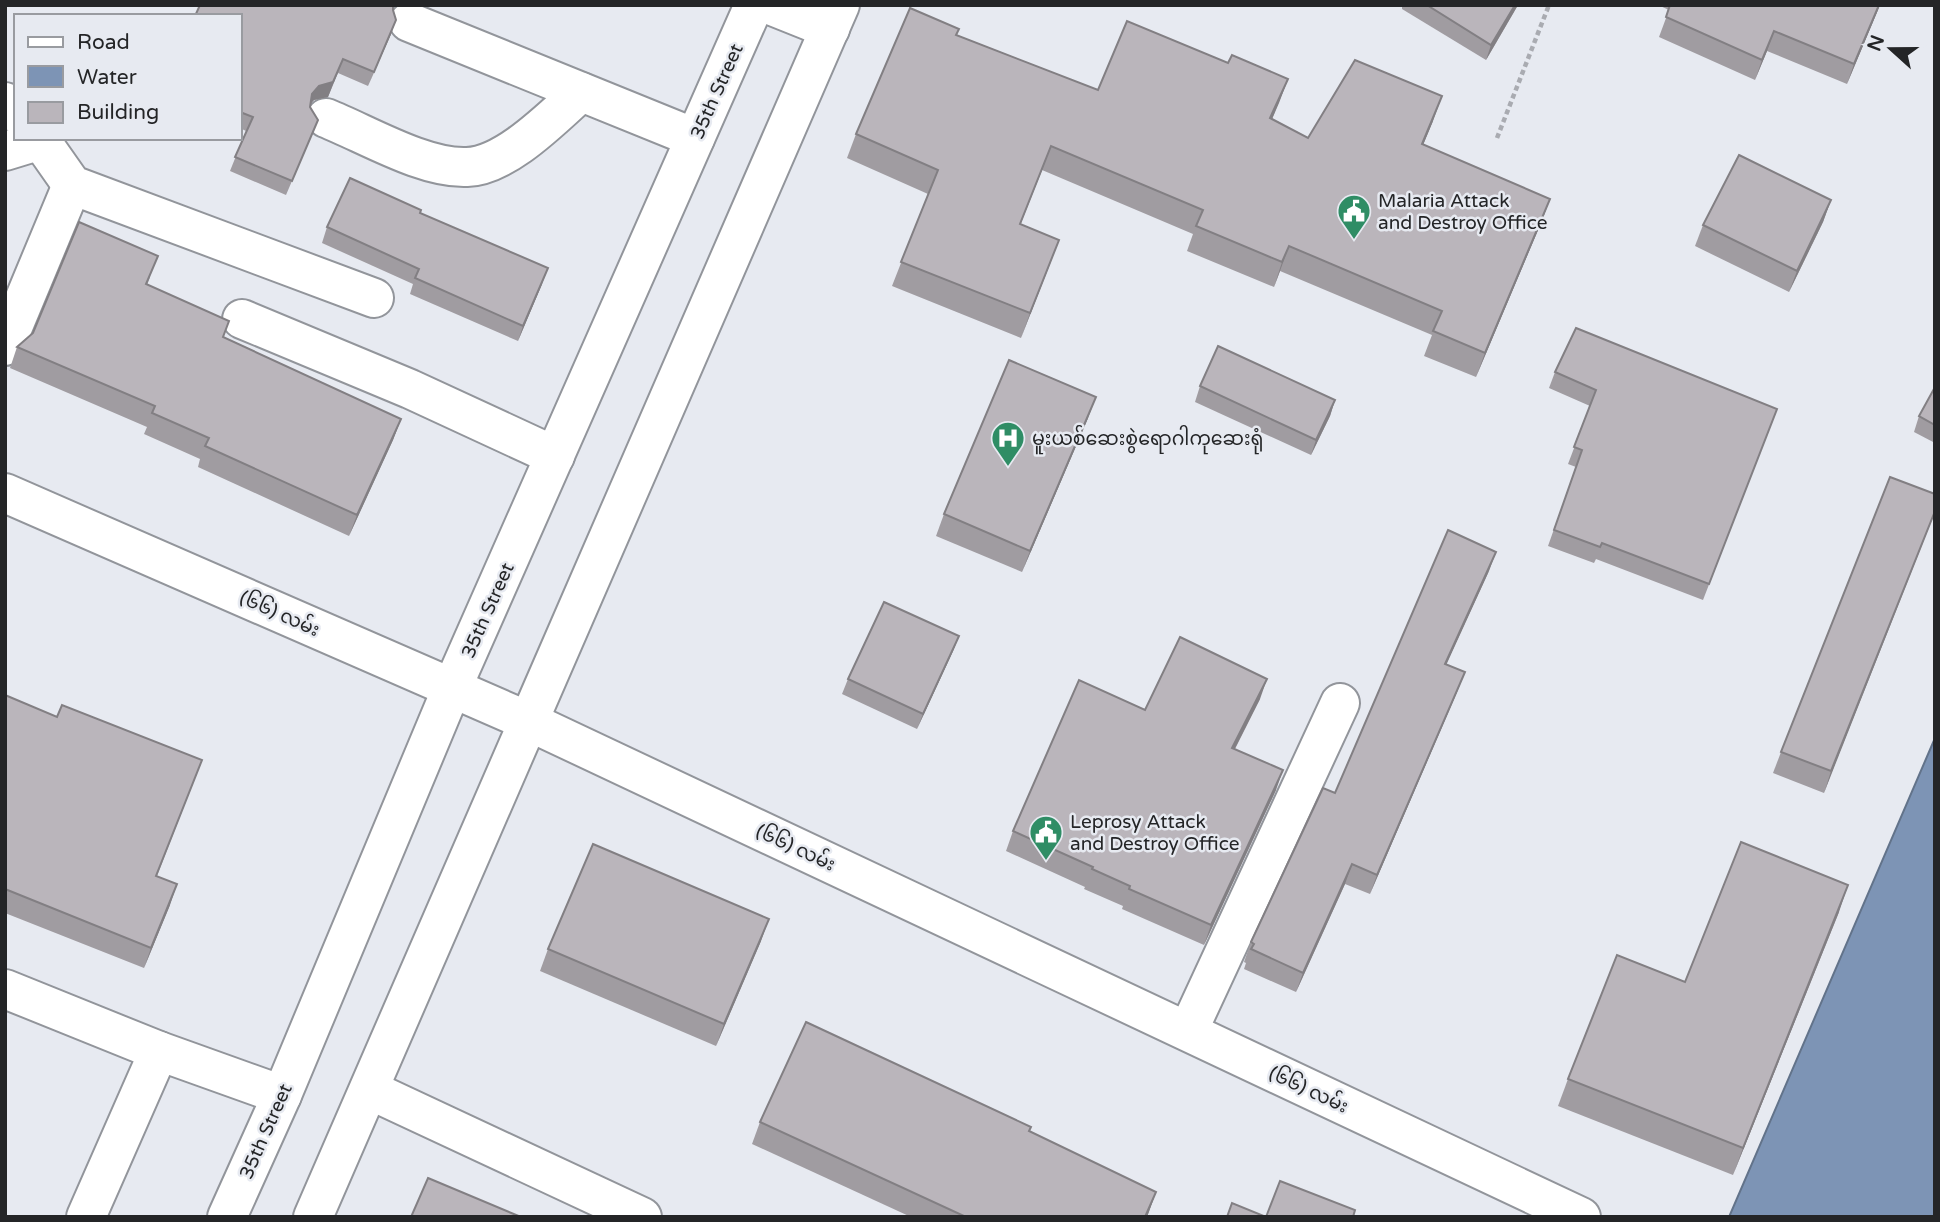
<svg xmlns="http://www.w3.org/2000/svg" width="1940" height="1222" viewBox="0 0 1940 1222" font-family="'Varela Round','Noto Sans Myanmar',sans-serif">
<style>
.water{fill:#7d94b5;stroke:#62738a;stroke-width:2}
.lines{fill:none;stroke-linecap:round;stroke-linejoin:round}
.minor-casing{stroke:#92959b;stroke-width:42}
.major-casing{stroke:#92959b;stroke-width:42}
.path{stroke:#a9abb1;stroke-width:4.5;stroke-dasharray:5 3.5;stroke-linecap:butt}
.minor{stroke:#fff;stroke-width:38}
.major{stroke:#fff;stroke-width:38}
.wall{fill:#a09ca1}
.shaded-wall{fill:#827f83}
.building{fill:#bab5bb;stroke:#827f83;stroke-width:2}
.labels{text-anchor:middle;stroke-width:5;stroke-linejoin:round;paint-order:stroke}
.street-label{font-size:19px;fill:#242527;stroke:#e7eaf1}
.poi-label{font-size:19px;fill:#242527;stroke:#e7eaf1;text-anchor:start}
</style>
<rect width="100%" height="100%" fill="#e7eaf1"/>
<path class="water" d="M 1935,738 L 1935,1217 L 1729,1217 Z"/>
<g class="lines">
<defs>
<g id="minor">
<path d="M 770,5 L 830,29"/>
<path d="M 409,22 L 695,138"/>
<path d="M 5,102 L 16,113"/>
<path d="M 326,118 C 366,134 424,169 467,167 C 506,166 553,117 581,92"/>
<path d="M 39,138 L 72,185 L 374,298"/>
<path d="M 5,151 L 41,140"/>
<path d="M 242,319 L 410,389 L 555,456"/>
<path d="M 5,346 L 72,185"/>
<path d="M 5,493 L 530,722 L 1581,1217"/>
<path d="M 5,989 L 159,1051"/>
<path d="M 1188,1031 L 1340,703"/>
<path d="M 370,1090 L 642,1217"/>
<path d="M 86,1217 L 159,1051 L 282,1095"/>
</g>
<g id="major">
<path d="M 227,1217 L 282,1095 L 452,688 L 754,5"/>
<path d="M 313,1217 L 840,5"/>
</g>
</defs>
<use href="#minor" class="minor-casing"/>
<use href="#major" class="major-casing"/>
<path class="path" d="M 1497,138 L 1549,5"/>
<use href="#minor" class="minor"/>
<use href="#major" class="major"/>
</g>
<g class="wall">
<path d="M 1402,5 L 1518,5 L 1486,60 L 1402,9 Z"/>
<path d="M 1658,5 L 1880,5 L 1847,84 L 1767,51 L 1755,80 L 1659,37 L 1669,10 Z"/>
<path d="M 393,9 L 391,34 L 368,86 L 338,73 L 328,97 L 314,100 L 310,104 L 310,107 L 318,120 L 286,195 L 230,171 L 246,131 L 240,128 L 240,16 Z"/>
<path d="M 957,35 L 1098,90 L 1228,63 L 1288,79 L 1272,119 L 1308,138 L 1433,121 L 1423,145 L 1550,199 L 1541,223 L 1476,377 L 1424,356 L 1432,335 L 1280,271 L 1274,287 L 1187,251 L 1193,234 L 1042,170 L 1020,224 L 1059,240 L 1021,338 L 892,286 L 928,194 L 847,158 L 856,134 Z"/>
<path d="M 1831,200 L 1823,222 L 1789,292 L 1695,246 L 1703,225 Z"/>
<path d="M 420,213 L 542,284 L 518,341 L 410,294 L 413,284 L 322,243 L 327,227 Z"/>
<path d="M 150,277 L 147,285 L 224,337 L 401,419 L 393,440 L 349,536 L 198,467 L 200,459 L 144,434 L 147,427 L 10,368 L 17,347 Z"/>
<path d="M 1555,372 L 1777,409 L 1703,600 L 1596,559 L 1594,563 L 1548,546 L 1576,467 L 1568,464 L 1590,406 L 1549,388 Z"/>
<path d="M 1200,386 L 1335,400 L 1330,416 L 1311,455 L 1195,402 Z"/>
<path d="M 1935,387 L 1935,443 L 1914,432 L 1919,416 Z"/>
<path d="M 1088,418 L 1022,572 L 936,536 L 944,514 Z"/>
<path d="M 1935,494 L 1824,793 L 1773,773 L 1781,752 Z"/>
<path d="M 1489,571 L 1446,664 L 1465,672 L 1457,692 L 1370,894 L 1345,884 L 1296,992 L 1244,969 L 1246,963 L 1244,962 L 1251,942 L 1335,793 Z"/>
<path d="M 959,636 L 953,651 L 917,729 L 842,694 L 848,679 Z"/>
<path d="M 5,695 L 57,717 L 202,760 L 157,876 L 170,905 L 144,968 L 5,913 Z"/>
<path d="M 1260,699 L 1235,749 L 1276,790 L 1204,945 L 1122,909 L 1123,906 L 1084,889 L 1085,887 L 1006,851 L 1013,831 L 1145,710 Z"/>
<path d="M 1839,912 L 1733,1175 L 1558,1106 L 1568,1079 L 1685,982 Z"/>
<path d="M 761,941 L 716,1046 L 540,971 L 548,949 Z"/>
<path d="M 760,1122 L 1029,1131 L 1156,1192 L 1147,1217 L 911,1217 L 752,1144 Z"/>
</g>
<g class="shaded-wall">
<path d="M 1515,5 L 1518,5 L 1486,60 L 1491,45 Z"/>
<path d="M 1879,5 L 1880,5 L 1847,84 L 1854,64 Z"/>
<path d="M 396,20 L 391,34 L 368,86 L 374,72 Z"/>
<path d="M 1774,31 L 1767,51 L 1755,80 L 1762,60 Z"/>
<path d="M 343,59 L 328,97 L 314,100 L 306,109 L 312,94 Z"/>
<path d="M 1288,79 L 1279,103 L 1262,142 L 1270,118 Z"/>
<path d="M 1442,96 L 1433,121 L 1413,169 L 1422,144 Z"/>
<path d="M 1051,146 L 1042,170 L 1011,248 L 1020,224 Z"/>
<path d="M 1550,199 L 1541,223 L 1476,377 L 1485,353 Z"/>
<path d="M 1831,200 L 1823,222 L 1789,292 L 1797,271 Z"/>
<path d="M 1059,240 L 1050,264 L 1021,338 L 1030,313 Z"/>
<path d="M 1289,246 L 1280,271 L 1274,287 L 1282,262 Z"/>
<path d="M 548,268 L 542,284 L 518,341 L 523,326 Z"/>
<path d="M 1096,397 L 1088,418 L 1022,572 L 1030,551 Z"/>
<path d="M 1335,400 L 1330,416 L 1311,455 L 1316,440 Z"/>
<path d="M 401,419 L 393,440 L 349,536 L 357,515 Z"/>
<path d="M 1935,512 L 1824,793 L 1831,771 Z"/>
<path d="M 1496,552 L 1489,571 L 1438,683 L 1445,664 Z"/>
<path d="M 959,636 L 953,651 L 917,729 L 923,714 Z"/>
<path d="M 1465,672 L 1457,692 L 1370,894 L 1377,875 Z"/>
<path d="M 1267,679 L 1260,699 L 1225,768 L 1232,748 Z"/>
<path d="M 1283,770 L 1276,790 L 1204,945 L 1211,925 Z"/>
<path d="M 1352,864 L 1345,884 L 1296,992 L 1303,973 Z"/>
<path d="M 177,884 L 170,905 L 144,968 L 151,948 Z"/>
<path d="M 1848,885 L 1839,912 L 1733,1175 L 1743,1148 Z"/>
<path d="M 769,919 L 761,941 L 716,1046 L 724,1024 Z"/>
<path d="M 1156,1192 L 1147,1217 L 1145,1217 Z"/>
</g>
<g class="building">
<path d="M 200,5 L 393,5 L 393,10 L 396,20 L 374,72 L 343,59 L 333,82 L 319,86 L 312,94 L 310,107 L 318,120 L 292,181 L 235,157 L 253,117 L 240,112 L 240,16 L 195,16 Z"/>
<path d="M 1427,5 L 1515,5 L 1491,45 Z"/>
<path d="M 1670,5 L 1879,5 L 1854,64 L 1774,31 L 1762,60 L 1666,17 Z"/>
<path d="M 910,8 L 959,29 L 956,35 L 1098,90 L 1127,21 L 1228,63 L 1232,55 L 1288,79 L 1270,118 L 1308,138 L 1355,60 L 1442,96 L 1422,144 L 1550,199 L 1485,353 L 1433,331 L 1442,311 L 1289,246 L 1282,262 L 1196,226 L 1203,210 L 1051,146 L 1020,224 L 1059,240 L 1030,313 L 901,262 L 938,170 L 856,134 Z"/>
<path d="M 1739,155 L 1831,200 L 1797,271 L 1703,225 Z"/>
<path d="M 350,178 L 421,210 L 420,213 L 548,268 L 523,326 L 415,278 L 419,269 L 327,227 Z"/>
<path d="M 79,222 L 158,256 L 146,284 L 229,321 L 223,337 L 401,419 L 357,515 L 205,446 L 209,438 L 152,413 L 155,406 L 17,347 L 33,333 Z"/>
<path d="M 1576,328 L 1777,409 L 1709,584 L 1602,543 L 1600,547 L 1554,530 L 1582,450 L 1574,447 L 1596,390 L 1555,372 Z"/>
<path d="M 1218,346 L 1335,400 L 1316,440 L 1200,386 Z"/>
<path d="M 1009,360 L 1096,397 L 1030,551 L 944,514 Z"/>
<path d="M 1935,387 L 1935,425 L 1919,416 Z"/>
<path d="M 1890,477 L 1935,494 L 1935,511 L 1831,771 L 1781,752 Z"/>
<path d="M 1448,530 L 1496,552 L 1445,664 L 1465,672 L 1377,875 L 1352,864 L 1303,973 L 1251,949 L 1254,944 L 1251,942 L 1323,788 L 1335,793 Z"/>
<path d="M 884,602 L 959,636 L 923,714 L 848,679 Z"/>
<path d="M 1180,637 L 1267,679 L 1232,748 L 1283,770 L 1211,925 L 1129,889 L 1130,886 L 1092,869 L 1093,867 L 1013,831 L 1079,680 L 1145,710 Z"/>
<path d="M 5,695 L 57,717 L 62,705 L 202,760 L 156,876 L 177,884 L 151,948 L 5,889 Z"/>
<path d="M 1741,842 L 1848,885 L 1743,1148 L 1568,1079 L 1617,955 L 1685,982 Z"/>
<path d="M 593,844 L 769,919 L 724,1024 L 548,949 Z"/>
<path d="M 806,1022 L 1031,1127 L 1029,1131 L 1156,1192 L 1145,1217 L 966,1217 L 760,1122 Z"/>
<path d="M 428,1178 L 521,1217 L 411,1217 Z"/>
<path d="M 1280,1181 L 1355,1210 L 1353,1217 L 1227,1217 L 1232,1203 L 1266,1217 Z"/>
</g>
<defs>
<symbol id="civic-pin" viewBox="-11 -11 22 30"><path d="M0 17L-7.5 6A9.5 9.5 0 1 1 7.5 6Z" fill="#2f8d65" stroke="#e7eaf1"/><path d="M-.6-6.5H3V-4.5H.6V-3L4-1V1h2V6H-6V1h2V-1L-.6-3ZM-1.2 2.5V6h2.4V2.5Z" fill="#fff"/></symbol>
<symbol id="hospital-pin" viewBox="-11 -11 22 30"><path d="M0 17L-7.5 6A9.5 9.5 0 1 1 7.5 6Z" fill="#2f8d65" stroke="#e7eaf1"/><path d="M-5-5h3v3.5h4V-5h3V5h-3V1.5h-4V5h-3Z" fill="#fff"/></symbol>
</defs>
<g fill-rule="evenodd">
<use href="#civic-pin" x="1335" y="192" width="38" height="52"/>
<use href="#hospital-pin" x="989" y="419" width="38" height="52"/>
<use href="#civic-pin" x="1027" y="813" width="38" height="52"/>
</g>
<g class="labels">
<g class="street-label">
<text transform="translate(716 91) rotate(-66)" y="7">35th Street</text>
<text transform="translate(487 610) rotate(-66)" y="7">35th Street</text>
<text transform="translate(280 613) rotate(24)" y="7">(၆၆) လမ်း</text>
<text transform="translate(796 847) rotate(25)" y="7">(၆၆) လမ်း</text>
<text transform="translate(1309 1089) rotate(25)" y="7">(၆၆) လမ်း</text>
<text transform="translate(265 1131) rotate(-66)" y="7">35th Street</text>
</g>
<g class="poi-label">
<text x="1378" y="207">Malaria Attack<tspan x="1378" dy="22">and Destroy Office</tspan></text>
<text x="1032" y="445">မူးယစ်ဆေးစွဲရောဂါကုဆေးရုံ</text>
<text x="1070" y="828">Leprosy Attack<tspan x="1070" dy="22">and Destroy Office</tspan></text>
</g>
</g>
<rect width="1940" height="1222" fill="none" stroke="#242527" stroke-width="14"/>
<rect x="14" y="14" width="228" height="126" fill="#e7eaf1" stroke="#999ba0" stroke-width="2"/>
<rect x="28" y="37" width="35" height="10" fill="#ffffff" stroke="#999ba0" stroke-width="2"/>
<text x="77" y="49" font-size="21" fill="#242527">Road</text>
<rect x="28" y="66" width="35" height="21" fill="#7d94b5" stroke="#999ba0" stroke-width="2"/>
<text x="77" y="84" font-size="21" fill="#242527">Water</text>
<rect x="28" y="102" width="35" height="21" fill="#bab5bb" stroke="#999ba0" stroke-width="2"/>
<text x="77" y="119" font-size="21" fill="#242527">Building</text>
<g transform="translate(1891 49) rotate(291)" stroke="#e7eaf1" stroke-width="5" paint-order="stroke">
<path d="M0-5L12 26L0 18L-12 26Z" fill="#242527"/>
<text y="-10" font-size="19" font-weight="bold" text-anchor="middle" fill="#242527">N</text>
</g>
</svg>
